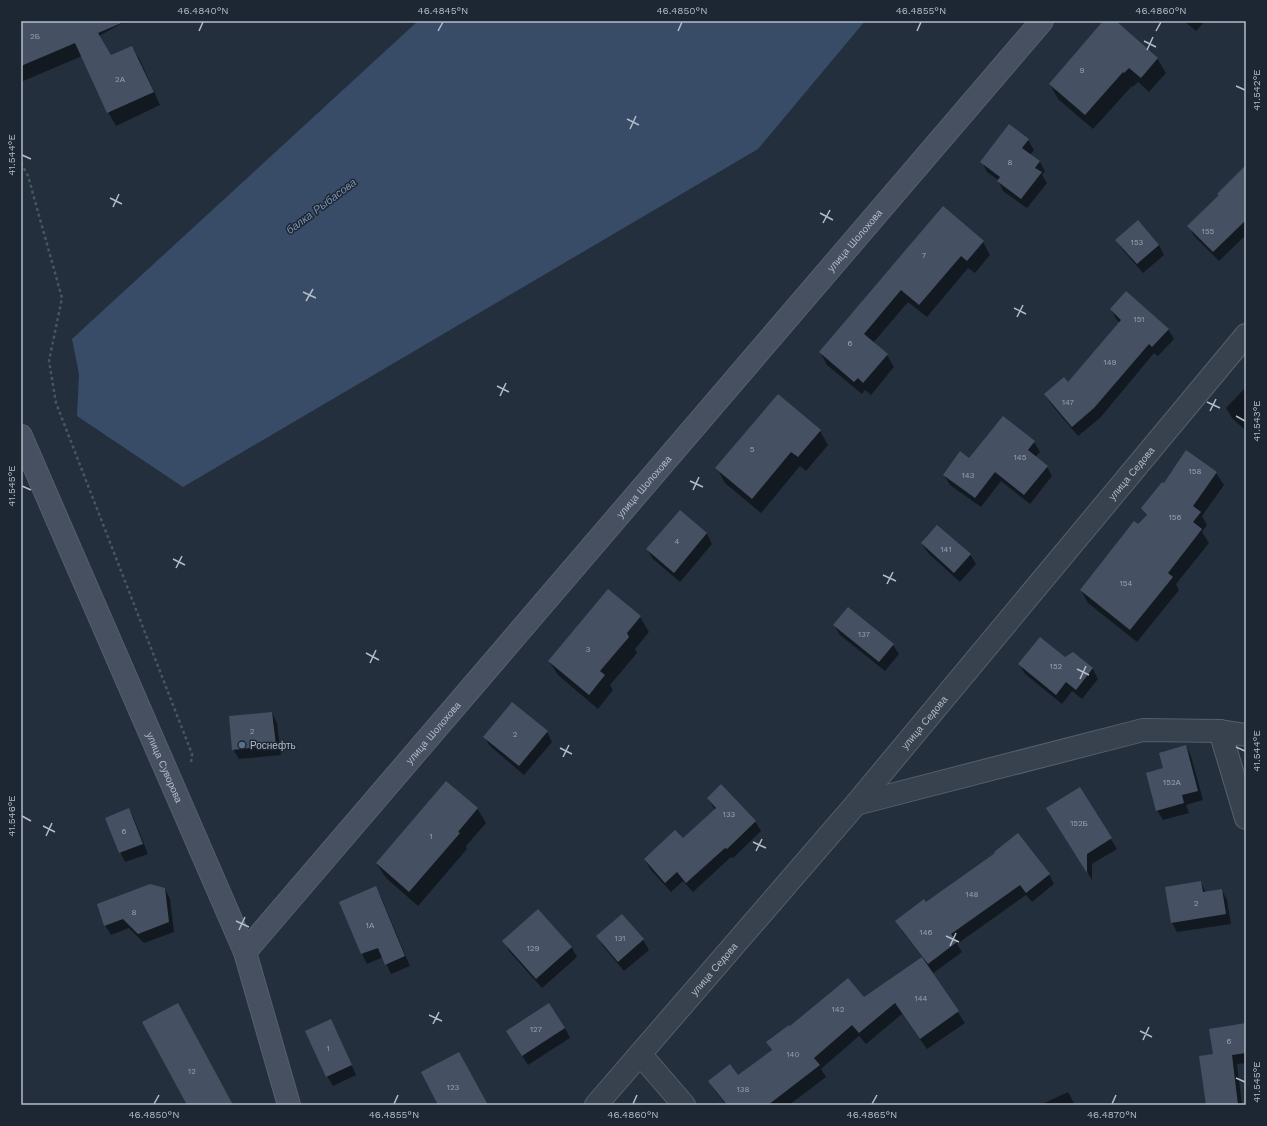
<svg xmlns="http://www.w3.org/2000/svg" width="1267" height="1126" viewBox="0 0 1267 1126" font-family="'Work Sans',sans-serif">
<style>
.water{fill:#394c67}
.shadow{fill:#0007}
.building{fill:#455162}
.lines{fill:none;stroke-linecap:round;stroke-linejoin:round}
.street-casing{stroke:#565f6c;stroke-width:24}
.secondary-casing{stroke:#565f6c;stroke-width:24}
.path{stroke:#44595c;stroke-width:2.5;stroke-dasharray:3 3;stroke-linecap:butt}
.street{stroke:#38414e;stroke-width:22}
.secondary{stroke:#465061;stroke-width:22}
.ticks{fill:none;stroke:#b4bcc9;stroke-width:1.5}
.service-dot{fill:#5c6f8a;stroke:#1d2633;stroke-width:1.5}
.labels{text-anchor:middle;stroke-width:3;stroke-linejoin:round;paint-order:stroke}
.number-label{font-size:8px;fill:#98a1af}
.street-label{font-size:10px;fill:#b4bcc9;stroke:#1d2633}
.poi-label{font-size:10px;fill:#b4bcc9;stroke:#1d2633;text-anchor:start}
.water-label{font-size:11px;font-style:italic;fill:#7c92b1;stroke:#1d2633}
.neatline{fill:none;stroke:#b4bcc9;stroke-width:1.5}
.ticks-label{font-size:10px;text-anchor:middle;fill:#b4bcc9}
</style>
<rect width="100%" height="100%" fill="#242f3e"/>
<path class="water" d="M 418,21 L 865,21 L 758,149 L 183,487 L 77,416 L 79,374 L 72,339 Z"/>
<g class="shadow">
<path d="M 21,21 L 126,21 L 99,36 L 111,57 L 132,47 L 140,60 L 160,105 L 116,126 L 108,112 L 82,56 L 21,82 Z"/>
<path d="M 1105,21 L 1115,21 L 1157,58 L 1166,73 L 1149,92 L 1138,82 L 1133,87 L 1132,86 L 1093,129 L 1058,99 L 1050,84 Z"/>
<path d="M 1184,21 L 1205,21 L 1196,31 Z"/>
<path d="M 1028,140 L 1034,150 L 1030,155 L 1040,162 L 1045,171 L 1042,175 L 1047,183 L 1027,208 L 1003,191 L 998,180 L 987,172 L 982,162 Z"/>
<path d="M 1246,166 L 1246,235 L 1219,261 L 1194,236 L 1189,226 L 1220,196 Z"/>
<path d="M 943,208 L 983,242 L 990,255 L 975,273 L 968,268 L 927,317 L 908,302 L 873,343 L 887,355 L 894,367 L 871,395 L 865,390 L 862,394 L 827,365 L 820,352 Z"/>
<path d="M 1116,240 L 1159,245 L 1164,255 L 1143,273 L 1122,249 Z"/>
<path d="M 1111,309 L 1168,329 L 1174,339 L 1158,356 L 1154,353 L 1100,418 L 1078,436 L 1051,404 L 1045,394 L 1068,383 L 1120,323 L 1116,319 Z"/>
<path d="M 1244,389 L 1246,391 L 1246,431 L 1232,418 L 1226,408 Z"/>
<path d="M 820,431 L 828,445 L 806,471 L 800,466 L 761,513 L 725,483 L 717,468 Z"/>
<path d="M 1034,442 L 1040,452 L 1035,457 L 1047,467 L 1052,476 L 1030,504 L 1001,481 L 981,507 L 950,485 L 944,475 L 969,459 Z"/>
<path d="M 1216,473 L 1224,485 L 1202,516 L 1207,525 L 1202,532 L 1209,543 L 1176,584 L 1179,590 L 1137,642 L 1088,603 L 1081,590 L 1147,516 L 1142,508 L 1164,485 Z"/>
<path d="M 680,511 L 707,534 L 712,544 L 680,582 L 653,559 L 647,549 Z"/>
<path d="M 922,544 L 970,554 L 976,564 L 960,582 L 928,553 Z"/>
<path d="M 608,590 L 640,617 L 649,632 L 635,649 L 637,653 L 610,685 L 613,690 L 598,709 L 558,675 L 549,661 Z"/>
<path d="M 834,625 L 893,645 L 899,654 L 885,671 L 840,635 Z"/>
<path d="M 1073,653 L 1093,669 L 1098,679 L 1082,699 L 1072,691 L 1062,704 L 1025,674 L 1019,664 L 1065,659 Z"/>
<path d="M 272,713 L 277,723 L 281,755 L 239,759 L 233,749 Z"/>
<path d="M 547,732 L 552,742 L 524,775 L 490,746 L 484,737 Z"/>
<path d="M 1186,746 L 1191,756 L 1203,800 L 1186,805 L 1189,813 L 1163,820 L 1157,810 L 1164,769 Z"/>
<path d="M 1080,788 L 1117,849 L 1092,864 L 1092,880 L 1053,818 Z"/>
<path d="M 708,798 L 755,821 L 761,831 L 733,858 L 731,857 L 693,892 L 683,881 L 671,892 L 650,869 L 645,860 L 683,840 L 715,810 Z"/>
<path d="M 477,808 L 486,823 L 466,846 L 467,849 L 418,906 L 386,878 L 377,864 Z"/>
<path d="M 129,809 L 134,819 L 148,854 L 125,862 L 120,852 Z"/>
<path d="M 1049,874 L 1054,884 L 1032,902 L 1026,895 L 957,944 L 962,952 L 932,974 L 965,1023 L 927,1049 L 902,1014 L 866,1044 L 859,1036 L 821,1069 L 826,1077 L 789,1105 L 726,1105 L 716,1092 L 710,1081 L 738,1077 L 772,1051 L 767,1042 L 790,1027 L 864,999 L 923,958 L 902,931 L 897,922 L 926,903 Z"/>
<path d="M 1201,882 L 1206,893 L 1222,890 L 1227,900 L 1231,924 L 1177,932 L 1172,923 Z"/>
<path d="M 376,888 L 381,897 L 410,966 L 391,974 L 383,957 L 367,964 L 362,954 L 340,902 Z"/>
<path d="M 165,889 L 170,899 L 174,932 L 144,943 L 129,928 L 111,935 L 105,925 Z"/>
<path d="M 538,911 L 572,948 L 577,957 L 542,988 L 509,951 L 504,941 Z"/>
<path d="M 622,915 L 643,940 L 649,950 L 624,971 L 603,946 L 597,936 Z"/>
<path d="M 1246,1024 L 1246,1063 L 1237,1064 L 1242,1105 L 1207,1105 Z"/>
<path d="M 565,1028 L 570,1038 L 528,1065 L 513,1041 Z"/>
<path d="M 336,1030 L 356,1075 L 333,1086 L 327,1076 Z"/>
<path d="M 1068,1092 L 1075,1105 L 1040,1105 Z"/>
</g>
<g class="building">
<path d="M 21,21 L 126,21 L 98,33 L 111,55 L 132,46 L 154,92 L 107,113 L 75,43 L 21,66 Z"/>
<path d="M 1103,21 L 1116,21 L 1158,58 L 1141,78 L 1129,68 L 1124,73 L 1123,72 L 1085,115 L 1049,84 Z"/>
<path d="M 1009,124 L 1029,139 L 1022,148 L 1040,161 L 1035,168 L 1042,172 L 1021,199 L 997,181 L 1000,177 L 980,162 Z"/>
<path d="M 1246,165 L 1246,220 L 1213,252 L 1187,226 L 1219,195 L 1217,194 Z"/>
<path d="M 943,206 L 984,241 L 967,261 L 961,256 L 919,305 L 901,290 L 864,334 L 888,354 L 863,383 L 858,378 L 854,382 L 819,352 Z"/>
<path d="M 1138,220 L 1159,245 L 1137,264 L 1115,240 Z"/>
<path d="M 1126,291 L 1169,329 L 1152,347 L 1149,344 L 1094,408 L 1072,427 L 1044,394 L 1064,377 L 1068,382 L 1121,320 L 1110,309 Z"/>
<path d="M 778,394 L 821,430 L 798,457 L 791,452 L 752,499 L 715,468 Z"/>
<path d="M 1003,416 L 1035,441 L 1028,450 L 1048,466 L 1024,495 L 995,472 L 975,498 L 943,475 L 960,451 L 969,458 Z"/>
<path d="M 1186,450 L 1217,472 L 1193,506 L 1201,512 L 1193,522 L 1202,529 L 1168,573 L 1173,577 L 1130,630 L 1080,590 L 1134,521 L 1138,524 L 1147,515 L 1141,508 L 1162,482 L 1164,483 Z"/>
<path d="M 680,510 L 707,533 L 674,573 L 646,549 Z"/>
<path d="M 937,525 L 971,554 L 954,573 L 921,543 Z"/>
<path d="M 608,589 L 641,616 L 627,633 L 629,637 L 600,671 L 605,675 L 589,695 L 548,661 Z"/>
<path d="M 848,607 L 894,644 L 879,662 L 833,625 Z"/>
<path d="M 1040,637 L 1065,657 L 1073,652 L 1093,668 L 1076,690 L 1066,682 L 1056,695 L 1018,664 Z"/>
<path d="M 512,702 L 548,731 L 519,766 L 483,737 Z"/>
<path d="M 272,712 L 276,745 L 232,750 L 229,716 Z"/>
<path d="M 1186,745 L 1198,791 L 1182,795 L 1184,803 L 1156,811 L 1146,773 L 1163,768 L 1159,753 Z"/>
<path d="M 446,781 L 478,808 L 458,832 L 460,833 L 409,892 L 376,863 Z"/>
<path d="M 721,784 L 756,821 L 727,849 L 725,848 L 686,883 L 677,872 L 665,883 L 644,859 L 675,830 L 683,838 L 716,808 L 707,798 Z"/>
<path d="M 1080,787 L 1112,838 L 1087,854 L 1087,873 L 1046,808 Z"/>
<path d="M 129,808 L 143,844 L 119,853 L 105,818 Z"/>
<path d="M 1018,833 L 1050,874 L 1026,893 L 1020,885 L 951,934 L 957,942 L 928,964 L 895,921 L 924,899 L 926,902 L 995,853 L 994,852 Z"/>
<path d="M 1201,881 L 1203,892 L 1222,889 L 1226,914 L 1171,923 L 1165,887 Z"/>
<path d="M 150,884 L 165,888 L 169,922 L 138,934 L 123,919 L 104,926 L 97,904 Z"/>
<path d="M 376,886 L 405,956 L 385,965 L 378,948 L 361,954 L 339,902 Z"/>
<path d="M 538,909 L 572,947 L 536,979 L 502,941 Z"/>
<path d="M 622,914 L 644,939 L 618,962 L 596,936 Z"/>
<path d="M 922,957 L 959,1011 L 920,1039 L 895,1003 L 859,1033 L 852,1025 L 814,1058 L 820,1065 L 768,1105 L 727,1105 L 708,1081 L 730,1064 L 738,1075 L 772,1050 L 766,1042 L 789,1025 L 790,1026 L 848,978 L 864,997 Z"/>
<path d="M 178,1003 L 198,1040 L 233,1105 L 187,1105 L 142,1022 Z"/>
<path d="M 549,1003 L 565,1028 L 522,1056 L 506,1031 Z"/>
<path d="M 331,1019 L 352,1065 L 326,1077 L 305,1031 Z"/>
<path d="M 1246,1023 L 1246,1053 L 1232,1055 L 1238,1105 L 1206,1105 L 1199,1056 L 1213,1054 L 1209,1029 Z"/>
<path d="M 459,1052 L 488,1105 L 438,1105 L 421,1072 Z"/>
</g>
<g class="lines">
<defs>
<g id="street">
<path d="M 1220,731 L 1246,818"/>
<path d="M 856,804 L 1143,730 L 1220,731 L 1246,735"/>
<path d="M 640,1054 L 684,1105"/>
<path id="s1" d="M 596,1105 L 856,804 L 1246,335"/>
</g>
<g id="secondary">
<path id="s2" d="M 21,436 L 245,952 L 289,1105"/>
<path id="s3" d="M 245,952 L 1042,21"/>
</g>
</defs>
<use href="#street" class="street-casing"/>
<use href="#secondary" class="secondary-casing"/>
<path class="path" d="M 21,163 L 28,176 L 62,298 L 49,361 L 56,403 L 192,754 L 191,763"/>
<use href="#street" class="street"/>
<use href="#secondary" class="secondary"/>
</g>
<path class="ticks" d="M 199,31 L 203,22M 438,31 L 443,22M 678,31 L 682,22M 917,31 L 921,22M 1156,31 L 1161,22M 1144,41 L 1156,47M 1147,50 L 1153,37M 1236,86 L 1245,90M 627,119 L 639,125M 630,129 L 636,116M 22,155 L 31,159M 110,198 L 122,204M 113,207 L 119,194M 820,213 L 833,220M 823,223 L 830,210M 303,292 L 316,298M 306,301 L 313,289M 1014,308 L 1026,314M 1017,317 L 1023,305M 497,386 L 509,392M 500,396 L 506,383M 1207,402 L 1220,408M 1210,411 L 1216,399M 1236,416 L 1245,421M 690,481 L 703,487M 22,486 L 31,490M 693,490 L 699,477M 173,559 L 185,565M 176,568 L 182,556M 883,575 L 896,581M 887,584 L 893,572M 366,653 L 379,660M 370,663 L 376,650M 1077,669 L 1089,675M 1080,679 L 1086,666M 1236,747 L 1245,751M 560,748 L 572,754M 563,757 L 569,745M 22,816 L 31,821M 43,826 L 55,832M 46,836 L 52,823M 753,842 L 766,848M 756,851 L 762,839M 236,921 L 249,927M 239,930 L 245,917M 946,936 L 959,942M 950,946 L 956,933M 429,1015 L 442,1021M 433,1024 L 439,1012M 1140,1031 L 1152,1037M 1143,1040 L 1149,1027M 1236,1078 L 1245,1082M 154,1104 L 159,1095M 394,1104 L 398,1095M 633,1104 L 637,1095M 872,1104 L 877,1095M 1112,1104 L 1116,1095"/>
<circle class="service-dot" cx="242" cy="745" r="4"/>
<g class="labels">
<g class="number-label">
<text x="35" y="39">2Б</text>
<text x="1082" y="73">9</text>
<text x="120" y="82">2А</text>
<text x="1010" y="165">8</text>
<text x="1208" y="234">155</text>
<text x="1137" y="245">153</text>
<text x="924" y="258">7</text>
<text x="1139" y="322">151</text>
<text x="850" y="346">6</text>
<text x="1110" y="365">149</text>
<text x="1068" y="405">147</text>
<text x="752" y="452">5</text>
<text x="1020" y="460">145</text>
<text x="1195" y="474">158</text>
<text x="968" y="478">143</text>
<text x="1175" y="520">156</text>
<text x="677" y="544">4</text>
<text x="946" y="552">141</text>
<text x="1126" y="586">154</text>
<text x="864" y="637">137</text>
<text x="588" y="652">3</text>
<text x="1056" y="669">152</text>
<text x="252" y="734">2</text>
<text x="515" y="737">2</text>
<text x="1172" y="785">152А</text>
<text x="729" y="817">133</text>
<text x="1079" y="826">152Б</text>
<text x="124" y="834">6</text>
<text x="431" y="839">1</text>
<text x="972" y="897">148</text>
<text x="1196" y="906">2</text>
<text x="134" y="915">8</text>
<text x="370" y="928">1А</text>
<text x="926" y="935">146</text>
<text x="620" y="941">131</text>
<text x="533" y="951">129</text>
<text x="921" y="1001">144</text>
<text x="838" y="1012">142</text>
<text x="536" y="1032">127</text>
<text x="1229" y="1044">6</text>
<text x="328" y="1051">1</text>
<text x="793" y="1057">140</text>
<text x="192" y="1074">12</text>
<text x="453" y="1090">123</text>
<text x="743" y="1092">138</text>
</g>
<g class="street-label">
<text dy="4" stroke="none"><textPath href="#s3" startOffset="937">улица Шолохова</textPath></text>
<text dy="4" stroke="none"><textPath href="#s1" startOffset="828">улица Седова</textPath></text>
<text dy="4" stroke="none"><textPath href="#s3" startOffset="613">улица Шолохова</textPath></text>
<text dy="4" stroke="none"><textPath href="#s1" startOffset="504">улица Седова</textPath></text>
<text dy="4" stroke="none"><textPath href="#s3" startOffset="289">улица Шолохова</textPath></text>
<text dy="4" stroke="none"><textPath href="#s2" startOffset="361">улица Суворова</textPath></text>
<text dy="4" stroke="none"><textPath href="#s1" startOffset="180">улица Седова</textPath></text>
</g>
<g class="poi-label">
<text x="250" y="749">Роснефть</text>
</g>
<g class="water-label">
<text transform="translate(321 206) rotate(-37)" y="4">балка Рыбасова</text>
</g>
</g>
<rect width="1267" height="1126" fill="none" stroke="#1d2633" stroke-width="44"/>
<rect x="22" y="22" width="1223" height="1082" class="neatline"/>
<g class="ticks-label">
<text x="203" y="14">46.4840°N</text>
<text x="443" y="14">46.4845°N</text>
<text x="682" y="14">46.4850°N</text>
<text x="921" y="14">46.4855°N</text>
<text x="1161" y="14">46.4860°N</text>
<text transform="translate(1256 90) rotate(-90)" y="4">41.542°E</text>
<text transform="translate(11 155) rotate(-90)" y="4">41.544°E</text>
<text transform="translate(1256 421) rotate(-90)" y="4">41.543°E</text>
<text transform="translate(11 486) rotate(-90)" y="4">41.545°E</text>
<text transform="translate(1256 751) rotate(-90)" y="4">41.544°E</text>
<text transform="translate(11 816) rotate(-90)" y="4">41.546°E</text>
<text transform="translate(1256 1082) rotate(-90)" y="4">41.545°E</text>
<text x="154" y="1118">46.4850°N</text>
<text x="394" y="1118">46.4855°N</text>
<text x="633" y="1118">46.4860°N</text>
<text x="872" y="1118">46.4865°N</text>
<text x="1112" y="1118">46.4870°N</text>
</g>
</svg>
